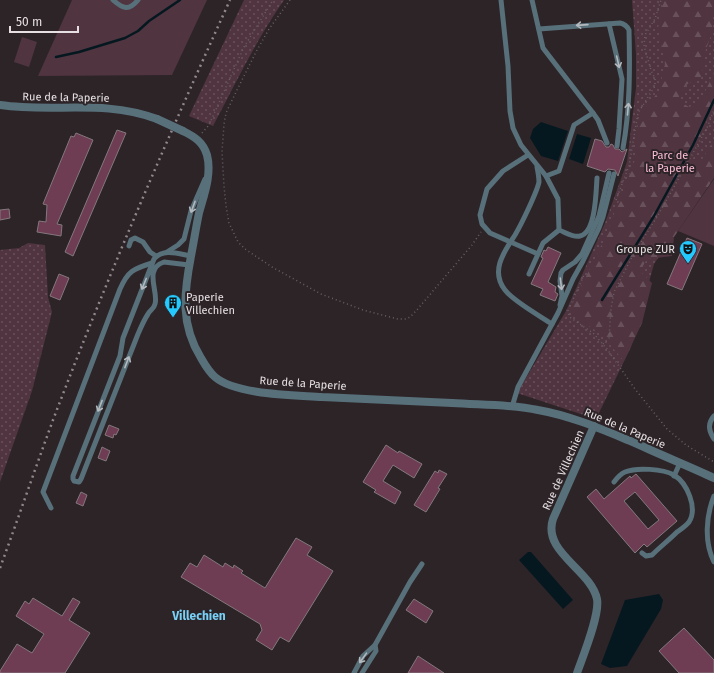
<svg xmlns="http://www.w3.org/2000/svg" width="714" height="673" viewBox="0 0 714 673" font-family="'Fira Sans',sans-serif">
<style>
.grass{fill:url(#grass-dots)}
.forest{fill:url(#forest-firs)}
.garden{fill:#503440}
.water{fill:#05181f}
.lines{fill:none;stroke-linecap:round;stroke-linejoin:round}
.stream{stroke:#05181f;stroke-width:2.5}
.building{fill:#6e3d54;stroke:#83787c;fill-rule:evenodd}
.path{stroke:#686063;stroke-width:1.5;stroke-dasharray:1 3;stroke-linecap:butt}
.lane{stroke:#57707a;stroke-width:5}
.street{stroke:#57707a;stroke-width:8}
.rail{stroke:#90888c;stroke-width:2.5;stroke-dasharray:2 4;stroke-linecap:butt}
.street-bridge{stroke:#57707a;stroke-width:8}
.oneway{stroke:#b4b9be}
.labels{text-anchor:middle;stroke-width:4;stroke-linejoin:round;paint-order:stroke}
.street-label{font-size:11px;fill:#e6e0e3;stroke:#2d2428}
.park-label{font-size:11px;fill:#febdd8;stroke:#2d2428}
.poi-label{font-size:11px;fill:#e6e0e3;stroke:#2d2428;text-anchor:end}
.neighbourhood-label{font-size:12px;font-weight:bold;fill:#78d1f6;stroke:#2d2428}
</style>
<defs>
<pattern id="grass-dots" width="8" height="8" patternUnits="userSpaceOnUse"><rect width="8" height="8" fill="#503440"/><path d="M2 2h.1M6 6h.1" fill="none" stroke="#69515b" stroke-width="1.8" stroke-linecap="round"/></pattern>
<pattern id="forest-firs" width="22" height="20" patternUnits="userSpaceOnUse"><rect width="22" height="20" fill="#503440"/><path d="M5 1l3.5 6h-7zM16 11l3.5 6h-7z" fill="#69515b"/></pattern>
</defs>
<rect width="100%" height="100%" fill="#2d2428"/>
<g class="grass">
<path d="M 244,0 L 284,0 C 256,40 236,83 213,126 L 189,116 Z"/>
<path d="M 632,0 L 714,0 L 714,174 L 654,264 L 631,347 L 596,419 L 517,393 L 566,311 L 605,223 L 627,162 L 636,88 L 636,54 Z"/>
<path d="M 28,243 L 45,245 L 48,297 L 52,312 L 32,391 L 0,482 L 0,250 L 19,248 Z"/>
</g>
<path class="forest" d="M 664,0 L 714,0 L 714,11 L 712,13 L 713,30 L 705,52 L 702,76 L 686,85 L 677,100 L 689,107 L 701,100 L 714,73 L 714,107 L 707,120 L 692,161 L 701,161 L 714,140 L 714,178 L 674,237 L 672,256 L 647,259 L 640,271 L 652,283 L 642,323 L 624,361 L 601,334 L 571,314 L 571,307 L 603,242 L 635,160 L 636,142 L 639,116 L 659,91 L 665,64 L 658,28 Z"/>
<g class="garden">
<path d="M 72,0 L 207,0 L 172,75 L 38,76 Z"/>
<path d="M 22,37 L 37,42 L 29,67 L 14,62 Z"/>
<path d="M 714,179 L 714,246 L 678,231 Z"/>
</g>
<g class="water">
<path d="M 541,122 L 568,131 L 558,161 L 541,156 L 530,138 L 533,129 Z"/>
<path d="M 577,134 L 591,138 L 583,164 L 569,159 Z"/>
<path d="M 528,552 L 531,552 L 573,600 L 563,609 L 519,560 Z"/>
<path d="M 659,594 L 663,600 L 661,609 L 627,666 L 610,668 L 601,664 L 625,600 Z"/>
</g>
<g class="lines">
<g class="stream">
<path d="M 56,57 L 79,52 L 125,38 L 138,31 L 149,21 L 180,0"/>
<path d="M 602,300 L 654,216 L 693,145 L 714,100"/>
</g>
</g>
<g class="building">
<path d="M 117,130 L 126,133 L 73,256 L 65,252 Z"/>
<path d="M 76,133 L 93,140 L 57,224 L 62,225 L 61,236 L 37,232 L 39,221 L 46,222 L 47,205 L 43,204 L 71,136 L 74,137 Z"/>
<path d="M 595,139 L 602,141 L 606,147 L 609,147 L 611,144 L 613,145 L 615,149 L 619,149 L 622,152 L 627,149 L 618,176 L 615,170 L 608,169 L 605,172 L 587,166 Z"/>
<path d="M 9,209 L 10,218 L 0,220 L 0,210 Z"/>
<path d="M 687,238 L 702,244 L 682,290 L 667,284 Z"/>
<path d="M 548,247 L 561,253 L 548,282 L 556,287 L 555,292 L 558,294 L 555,301 L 540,295 L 543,289 L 531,284 L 543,258 L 541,257 L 544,250 L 546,251 Z"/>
<path d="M 59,274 L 69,278 L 60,300 L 50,296 Z"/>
<path d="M 109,425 L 119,429 L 116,435 L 114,434 L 113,438 L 105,435 Z"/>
<path d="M 386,445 L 398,453 L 399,451 L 422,464 L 414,478 L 393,465 L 383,481 L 401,492 L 395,504 L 374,492 L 376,490 L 363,482 Z"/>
<path d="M 102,447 L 110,451 L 106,461 L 98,458 Z"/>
<path d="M 439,470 L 447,474 L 438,488 L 440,489 L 426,512 L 414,505 L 435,471 L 438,473 Z"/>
<path d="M 636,474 L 677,521 L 647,547 L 644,544 L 635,553 L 587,497 L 596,489 L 604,499 L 630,476 L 631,478 ZM 635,492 L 659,520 L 648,529 L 624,501 Z"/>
<path d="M 81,492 L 87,495 L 83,506 L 76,503 Z"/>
<path d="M 296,538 L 312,547 L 307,555 L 333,571 L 289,642 L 280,637 L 272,650 L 256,640 L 262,630 L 260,624 L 181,577 L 190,563 L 197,567 L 204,555 L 223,567 L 225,563 L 233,568 L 234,565 L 243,571 L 241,573 L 265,588 Z"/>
<path d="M 33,598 L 62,616 L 73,598 L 80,602 L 69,620 L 90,633 L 65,673 L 0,673 L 0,671 L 17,644 L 32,653 L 44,634 L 16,616 L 25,601 L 29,604 Z"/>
<path d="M 414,599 L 433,611 L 426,623 L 406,610 Z"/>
<path d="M 684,628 L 714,660 L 714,673 L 679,673 L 659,651 Z"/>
<path d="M 418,656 L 444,673 L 408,673 Z"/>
</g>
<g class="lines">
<g class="path">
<path d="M 290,0 L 269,29 L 256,52 L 236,92 L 226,113 L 224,124 L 222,152 L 224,186 L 226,206 L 229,223 L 238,242 L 245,249 L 272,267 L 321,294 L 363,310 L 398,319 L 406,319 L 410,317 L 416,311 L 472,245 L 481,232"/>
<path d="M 202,133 L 209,125 L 244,47 L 273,0"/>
<path d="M 616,200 L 629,166 L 638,113 L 655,86 L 655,79 L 651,70 L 644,46 L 645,35 L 655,19 L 661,0"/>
<path d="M 570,306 L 584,275"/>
<path d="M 568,310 L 569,316 L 571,318 L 593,333 L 607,349 L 635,389 L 667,429 L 686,445 L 714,462"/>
<path d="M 603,344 L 609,338 L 611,309 L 614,292 L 634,253 L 657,217 L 707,128 L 714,110"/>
</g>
<g class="lane">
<path d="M 113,0 C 123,9 129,11 138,0"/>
<path d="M 501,0 L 508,66 L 510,111 L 513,128 L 521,145 L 546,176 L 558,199 L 559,230"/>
<path d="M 532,0 L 543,48 L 593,113 L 574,125 L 559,171 L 546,176"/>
<path d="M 609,24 L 622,79 L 619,129 L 617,146"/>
<path d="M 539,29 L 620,23 C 625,24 627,26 629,30 C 630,70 630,109 623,148"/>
<path d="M 593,113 L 598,120 L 607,143"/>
<path d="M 528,155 L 503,171 L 487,189 L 480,215 L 482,224 L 490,233 L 538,254"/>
<path d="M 537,167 C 538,172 539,177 539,182 C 537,192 521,225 515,235 C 504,252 490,271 505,290 C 513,301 540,316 552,324"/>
<path d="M 559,230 C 565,232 573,238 580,236 C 596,233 596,191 597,178"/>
<path d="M 129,246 L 131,240 L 135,238 L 143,242 L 150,252 L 156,256"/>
<path d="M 167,252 L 178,245 L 184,239 L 191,211 L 205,179"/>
<path d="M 189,265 L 164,262 C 143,269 159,292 155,304 C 154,309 150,310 148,314 C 144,320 141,327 138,334 L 81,479 L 79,482 L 74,481 L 73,479 L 73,476 L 120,356 L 123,338 L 154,259 C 163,248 179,254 191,256"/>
<path d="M 529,274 L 543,243 L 559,230"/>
<path d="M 560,305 L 562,296 L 560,281 L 561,273 L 563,270 L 575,262 L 582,254 L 599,216 L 609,173"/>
<path d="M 512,407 L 518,387 L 558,313 L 573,279 L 583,261 L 599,228 L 603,217 L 614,174"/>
<path d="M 714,416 C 707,424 709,431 714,439"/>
<path d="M 674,476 L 680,463"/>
<path d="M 614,482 C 617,478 620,474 625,472 C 637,467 663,469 674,475 C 687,483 698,508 689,522 C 686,526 681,529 677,532 C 669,540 660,547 652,555 L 646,556 L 642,553"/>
<path d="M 714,496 C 706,516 704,542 714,562"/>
<path d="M 51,508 L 43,492 L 120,289 C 128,271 133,269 152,263"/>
<path d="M 354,673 L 363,656 L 375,645 L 410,582 L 422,564"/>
<path d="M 362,673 L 376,651 L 375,645"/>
</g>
<g class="street">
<path d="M 0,105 C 54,113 103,99 157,119"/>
<path d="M 183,131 C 195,137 203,142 207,155 C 212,174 204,195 199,213 C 196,227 194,241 191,256 C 184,293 180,324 201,358 C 205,365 209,372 215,377 C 236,395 295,395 322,397 C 365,399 409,401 452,403 C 480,405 510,404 538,410 C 572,416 603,430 635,443 C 661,455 688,466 714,478"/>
<path d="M 577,673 C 583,656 600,615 597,599 C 591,570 542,552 553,519 L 594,426"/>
</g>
<path class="rail" d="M 0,568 C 18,519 35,469 53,420 C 107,278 167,139 230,0"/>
<path class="street-bridge" d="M 157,119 L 183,131"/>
</g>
<defs><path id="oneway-shaft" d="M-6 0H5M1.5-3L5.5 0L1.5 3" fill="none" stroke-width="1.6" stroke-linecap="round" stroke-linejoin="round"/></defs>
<g class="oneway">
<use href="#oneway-shaft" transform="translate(582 25) rotate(176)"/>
<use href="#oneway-shaft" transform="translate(618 62) rotate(77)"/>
<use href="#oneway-shaft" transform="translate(628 109) rotate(-85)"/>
<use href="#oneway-shaft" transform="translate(193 207) rotate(110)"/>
<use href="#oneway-shaft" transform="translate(144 284) rotate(112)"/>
<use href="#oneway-shaft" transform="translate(561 284) rotate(83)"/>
<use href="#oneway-shaft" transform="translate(127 362) rotate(-69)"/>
<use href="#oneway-shaft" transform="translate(100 406) rotate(111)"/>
<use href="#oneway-shaft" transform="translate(363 658) rotate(126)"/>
</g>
<defs>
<symbol id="theatre-pin" viewBox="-11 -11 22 30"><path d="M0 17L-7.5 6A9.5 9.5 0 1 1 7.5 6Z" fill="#24c9fe" stroke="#2d2428"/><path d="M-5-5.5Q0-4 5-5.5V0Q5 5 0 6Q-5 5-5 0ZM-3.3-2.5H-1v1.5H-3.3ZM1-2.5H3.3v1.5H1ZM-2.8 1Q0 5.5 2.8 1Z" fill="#111"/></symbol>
<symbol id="building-pin" viewBox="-11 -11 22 30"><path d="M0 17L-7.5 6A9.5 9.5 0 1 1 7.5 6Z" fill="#24c9fe" stroke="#2d2428"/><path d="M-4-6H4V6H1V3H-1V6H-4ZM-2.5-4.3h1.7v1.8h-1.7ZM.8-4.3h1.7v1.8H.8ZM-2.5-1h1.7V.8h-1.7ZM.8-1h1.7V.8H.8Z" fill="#111"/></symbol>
</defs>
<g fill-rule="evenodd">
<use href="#theatre-pin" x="678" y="239" width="20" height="27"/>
<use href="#building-pin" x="163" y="293" width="20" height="27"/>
</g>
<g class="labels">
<g class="street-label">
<text transform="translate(66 97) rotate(1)" y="4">Rue de la Paperie</text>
<text transform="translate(303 383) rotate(4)" y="4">Rue de la Paperie</text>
<text transform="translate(625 428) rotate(23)" y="4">Rue de la Paperie</text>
<text transform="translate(563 470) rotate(-66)" y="4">Rue de Villechien</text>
</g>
<g class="park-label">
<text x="670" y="159">Parc de<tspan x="670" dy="13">la Paperie</tspan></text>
</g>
<g class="poi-label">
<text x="675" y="253">Groupe ZUR</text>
<text x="186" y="301" text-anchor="start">Paperie<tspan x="186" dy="13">Villechien</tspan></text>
</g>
<g class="neighbourhood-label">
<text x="199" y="620">Villechien</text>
</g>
</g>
<path d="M10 26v6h68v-6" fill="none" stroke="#e6e0e3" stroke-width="2"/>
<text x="16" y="26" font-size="12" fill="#e6e0e3" stroke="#2d2428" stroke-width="3" paint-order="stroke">50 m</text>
</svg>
